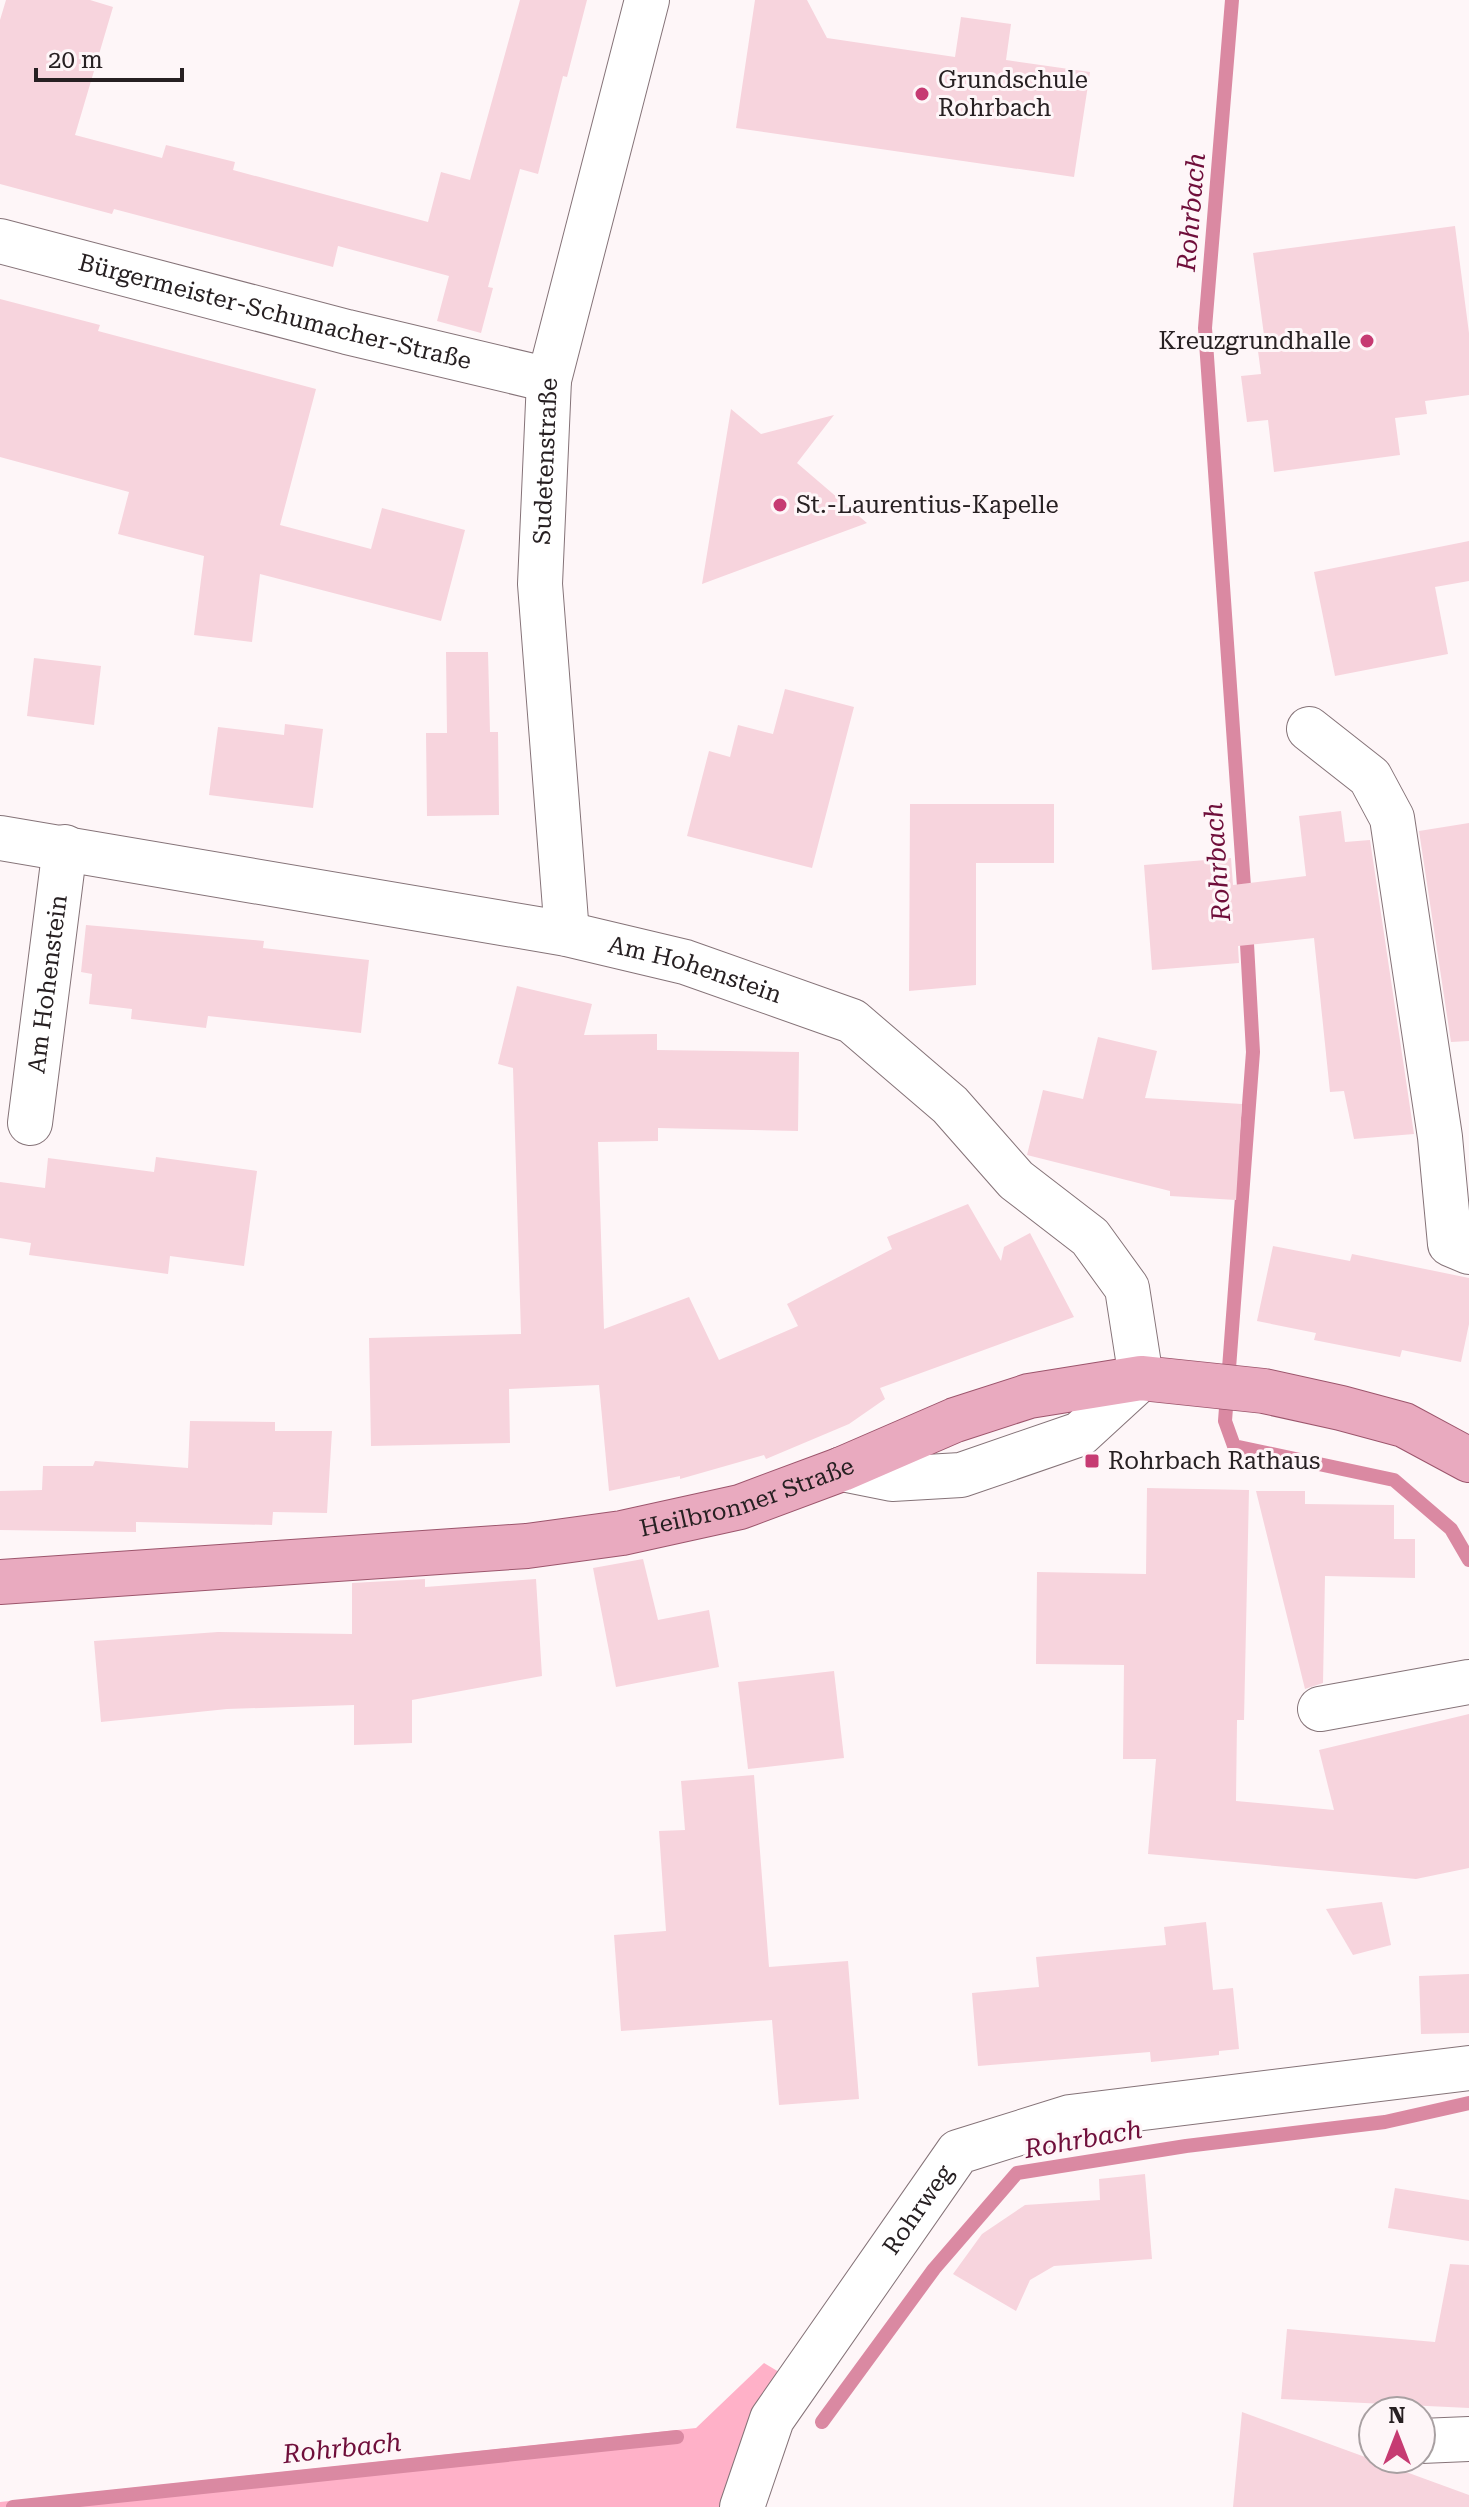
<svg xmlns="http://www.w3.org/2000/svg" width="1469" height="2507" viewBox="0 0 1469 2507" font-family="'Roboto Serif',serif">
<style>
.green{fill:#ffb1c8}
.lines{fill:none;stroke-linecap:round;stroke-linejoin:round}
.stream{stroke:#da89a2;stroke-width:14}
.building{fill:#f7d4dd}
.minor-casing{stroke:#857378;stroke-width:46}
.major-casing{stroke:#9c556c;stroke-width:46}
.minor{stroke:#fff;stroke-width:44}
.major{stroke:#e9aabf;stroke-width:44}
.poi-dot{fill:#c63b72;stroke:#fef6f8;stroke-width:3}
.labels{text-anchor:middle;stroke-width:6;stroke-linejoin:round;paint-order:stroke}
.poi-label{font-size:24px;fill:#272022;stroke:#fef6f8;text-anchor:start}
.street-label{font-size:24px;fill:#272022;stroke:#fef6f8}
.water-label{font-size:26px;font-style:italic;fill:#6f0e3a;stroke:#fef6f8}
</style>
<rect width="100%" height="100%" fill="#fef6f8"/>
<path class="green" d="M 764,2363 L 784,2375 L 727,2507 L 0,2507 L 0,2502 L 696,2428 Z"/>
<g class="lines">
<g class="stream">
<path d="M 1232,0 L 1205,328 L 1245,901"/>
<path d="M 1246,926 L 1253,1052 L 1225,1421 L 1234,1446 L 1394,1480 L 1451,1529 L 1469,1560"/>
<path d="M 822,2422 L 934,2269 L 1017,2173 L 1186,2146 L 1385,2122 L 1469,2103"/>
<path d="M 13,2507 L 677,2437"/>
</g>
</g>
<g class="building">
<path d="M 6,0 L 90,0 L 113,7 L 75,135 L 162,158 L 166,145 L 235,162 L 233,170 L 428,222 L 441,172 L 470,180 L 520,0 L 587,0 L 567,77 L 563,76 L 538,174 L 520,169 L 488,287 L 493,288 L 481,333 L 437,321 L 449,276 L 338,246 L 333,267 L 114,209 L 112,214 L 0,184 L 0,20 Z"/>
<path d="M 755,0 L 807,0 L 827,38 L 955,57 L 961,17 L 1011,24 L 1006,60 L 1090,72 L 1074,177 L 736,128 Z"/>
<path d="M 1455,226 L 1469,333 L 1469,395 L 1425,401 L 1427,414 L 1395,418 L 1400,455 L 1274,472 L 1268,420 L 1247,422 L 1241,376 L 1261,374 L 1258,351 L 1266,350 L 1253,253 Z"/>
<path d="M 0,299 L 100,325 L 98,331 L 316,389 L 280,525 L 371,549 L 382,508 L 465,530 L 441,621 L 260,574 L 252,642 L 194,635 L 204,556 L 118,534 L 129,492 L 0,457 Z"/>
<path d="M 731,409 L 761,434 L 834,415 L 797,463 L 867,523 L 702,584 Z"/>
<path d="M 1469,541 L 1469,581 L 1435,587 L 1448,654 L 1335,676 L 1314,572 Z"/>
<path d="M 446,652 L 488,652 L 490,732 L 498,732 L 499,815 L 427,816 L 426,733 L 447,733 Z"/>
<path d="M 34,658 L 101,666 L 94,725 L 27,716 Z"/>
<path d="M 785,689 L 854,707 L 812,868 L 687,836 L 709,751 L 730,757 L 738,725 L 773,734 Z"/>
<path d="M 285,724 L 323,729 L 313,808 L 209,795 L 218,727 L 284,735 Z"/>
<path d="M 910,804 L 1054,804 L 1054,863 L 976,863 L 976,985 L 909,991 Z"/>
<path d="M 1341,811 L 1345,842 L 1370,840 L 1414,1134 L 1354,1139 L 1344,1091 L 1330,1092 L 1314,938 L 1238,946 L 1239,963 L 1152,970 L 1144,865 L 1231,858 L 1233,885 L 1306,876 L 1299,816 Z"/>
<path d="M 1469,823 L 1469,1041 L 1451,1042 L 1419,831 Z"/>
<path d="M 86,925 L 264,941 L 263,948 L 369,960 L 361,1033 L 208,1016 L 206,1028 L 131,1019 L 132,1009 L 89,1004 L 92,974 L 81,972 Z"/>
<path d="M 517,986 L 592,1004 L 584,1035 L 657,1034 L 657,1050 L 799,1052 L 798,1131 L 658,1128 L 658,1141 L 598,1142 L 604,1329 L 689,1297 L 719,1360 L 798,1326 L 787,1304 L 892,1249 L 887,1237 L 968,1204 L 1001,1261 L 1004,1247 L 1030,1233 L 1074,1317 L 880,1388 L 885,1399 L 849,1424 L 766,1459 L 764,1455 L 680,1479 L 680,1476 L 609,1491 L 599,1385 L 509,1389 L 510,1443 L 371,1446 L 369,1338 L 521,1334 L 513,1068 L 498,1064 Z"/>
<path d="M 1098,1037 L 1157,1051 L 1145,1098 L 1242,1104 L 1236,1200 L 1170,1196 L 1170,1191 L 1027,1155 L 1043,1090 L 1083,1099 Z"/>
<path d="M 156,1157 L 257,1171 L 244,1266 L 170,1256 L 168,1274 L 29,1255 L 31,1243 L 0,1238 L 0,1182 L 45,1188 L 48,1158 L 154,1172 Z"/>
<path d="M 1273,1246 L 1350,1261 L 1352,1254 L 1469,1278 L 1469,1324 L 1461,1362 L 1402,1350 L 1400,1357 L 1314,1340 L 1316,1333 L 1257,1321 Z"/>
<path d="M 190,1421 L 275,1422 L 275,1431 L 332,1431 L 327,1513 L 273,1512 L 272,1525 L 136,1522 L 136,1532 L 0,1530 L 0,1491 L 42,1490 L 43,1466 L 93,1466 L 95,1461 L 188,1468 Z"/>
<path d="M 1147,1488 L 1249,1490 L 1244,1720 L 1237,1720 L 1236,1801 L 1334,1810 L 1319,1750 L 1469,1714 L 1469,1868 L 1416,1879 L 1148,1854 L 1156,1759 L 1123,1759 L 1124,1665 L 1036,1664 L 1037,1572 L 1146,1574 Z"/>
<path d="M 1256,1491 L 1305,1491 L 1305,1504 L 1394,1505 L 1394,1539 L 1415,1539 L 1415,1578 L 1325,1576 L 1323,1683 L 1305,1689 Z"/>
<path d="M 643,1559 L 658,1620 L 709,1610 L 719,1667 L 616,1687 L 593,1568 Z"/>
<path d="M 425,1579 L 425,1587 L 536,1579 L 542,1676 L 412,1700 L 412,1743 L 354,1745 L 354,1705 L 227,1709 L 101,1722 L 94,1641 L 218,1632 L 352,1634 L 352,1583 Z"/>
<path d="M 834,1671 L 844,1758 L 748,1769 L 738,1682 Z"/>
<path d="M 754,1775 L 769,1967 L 848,1961 L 859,2099 L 779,2105 L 772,2020 L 621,2031 L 614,1935 L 666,1931 L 659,1831 L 685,1830 L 681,1781 Z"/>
<path d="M 1382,1902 L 1391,1945 L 1353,1955 L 1326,1909 Z"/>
<path d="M 1206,1922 L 1213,1990 L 1233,1988 L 1239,2049 L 1219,2051 L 1219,2055 L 1151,2062 L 1150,2052 L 978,2066 L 972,1993 L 1039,1987 L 1036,1957 L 1166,1945 L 1164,1927 Z"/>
<path d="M 1469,1974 L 1469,2033 L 1421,2034 L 1419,1976 Z"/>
<path d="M 1145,2174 L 1152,2259 L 1054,2266 L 1030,2280 L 1016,2311 L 953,2274 L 982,2234 L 1025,2205 L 1100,2200 L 1099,2179 Z"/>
<path d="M 1395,2188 L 1469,2200 L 1469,2241 L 1388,2228 Z"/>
<path d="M 1450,2264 L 1469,2265 L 1469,2408 L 1281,2399 L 1287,2329 L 1435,2342 Z"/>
<path d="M 1242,2412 L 1469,2495 L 1469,2507 L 1233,2507 Z"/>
</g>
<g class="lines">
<defs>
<g id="minor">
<path id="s1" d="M 0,241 L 347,332 L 549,380"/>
<path d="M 1309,729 L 1370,777 L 1392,818 L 1440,1137 L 1450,1244 L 1469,1252"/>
<path id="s2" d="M 0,838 L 567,934 L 685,962 L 852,1021 L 950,1105 L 1016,1180 L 1090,1237 L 1127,1288 L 1141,1378 L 1080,1434 L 961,1475 L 892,1479 L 842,1469"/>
<path id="s3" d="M 567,934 L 540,584 L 549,380 L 647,0"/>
<path id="s4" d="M 30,1123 L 65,847"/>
<path d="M 1320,1709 L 1469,1682"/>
<path d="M 1421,2441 L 1469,2439"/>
<path id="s5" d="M 742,2507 L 772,2419 L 958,2152 L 1070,2117 L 1469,2068"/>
</g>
<g id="major">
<path id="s6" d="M 0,1582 L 527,1546 L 622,1533 L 740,1507 L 842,1469 L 955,1420 L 1029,1396 L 1141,1378 L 1264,1391 L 1341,1408 L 1404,1425 L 1469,1460"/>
</g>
</defs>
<use href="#minor" class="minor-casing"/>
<use href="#major" class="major-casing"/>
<use href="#minor" class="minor"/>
<use href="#major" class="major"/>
</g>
<g class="poi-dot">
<circle cx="922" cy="94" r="8"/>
<circle cx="1367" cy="341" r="8"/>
<circle cx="780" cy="505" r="8"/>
<rect x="1084" y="1453" width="16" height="16" rx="4"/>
</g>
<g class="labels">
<g class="poi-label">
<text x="938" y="88">Grundschule<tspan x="938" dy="28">Rohrbach</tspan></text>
<text x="1351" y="349" text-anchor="end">Kreuzgrundhalle</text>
<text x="796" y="513">St.-Laurentius-Kapelle</text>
<text x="1108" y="1469">Rohrbach Rathaus</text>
</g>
<g class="street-label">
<text dy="8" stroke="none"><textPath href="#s1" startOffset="284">Bürgermeister-Schumacher-Straße</textPath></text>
<text dy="8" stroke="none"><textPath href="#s3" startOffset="474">Sudetenstraße</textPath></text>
<text dy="8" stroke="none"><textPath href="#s2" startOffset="708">Am Hohenstein</textPath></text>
<text dy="8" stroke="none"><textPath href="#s4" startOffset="140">Am Hohenstein</textPath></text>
<text dy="8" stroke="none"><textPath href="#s6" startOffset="754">Heilbronner Straße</textPath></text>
<text dy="8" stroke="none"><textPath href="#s5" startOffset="348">Rohrweg</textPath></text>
</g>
<g class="water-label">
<text transform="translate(1191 212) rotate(-85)" y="9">Rohrbach</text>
<text transform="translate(1217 862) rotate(-94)" y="9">Rohrbach</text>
<text transform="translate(1083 2139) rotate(-10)" y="9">Rohrbach</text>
<text transform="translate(342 2448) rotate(-6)" y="9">Rohrbach</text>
</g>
</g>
<g transform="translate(1397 2435)"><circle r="38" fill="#fef6f8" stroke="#a8a0a2" stroke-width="2"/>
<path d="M0-6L14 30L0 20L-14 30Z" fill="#c63b72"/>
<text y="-12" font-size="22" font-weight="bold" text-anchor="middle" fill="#272022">N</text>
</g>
<path d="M36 68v12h146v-12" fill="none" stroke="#272022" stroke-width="4"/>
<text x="48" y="68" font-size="24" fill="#272022" stroke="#fef6f8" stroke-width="6" paint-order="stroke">20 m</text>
</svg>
